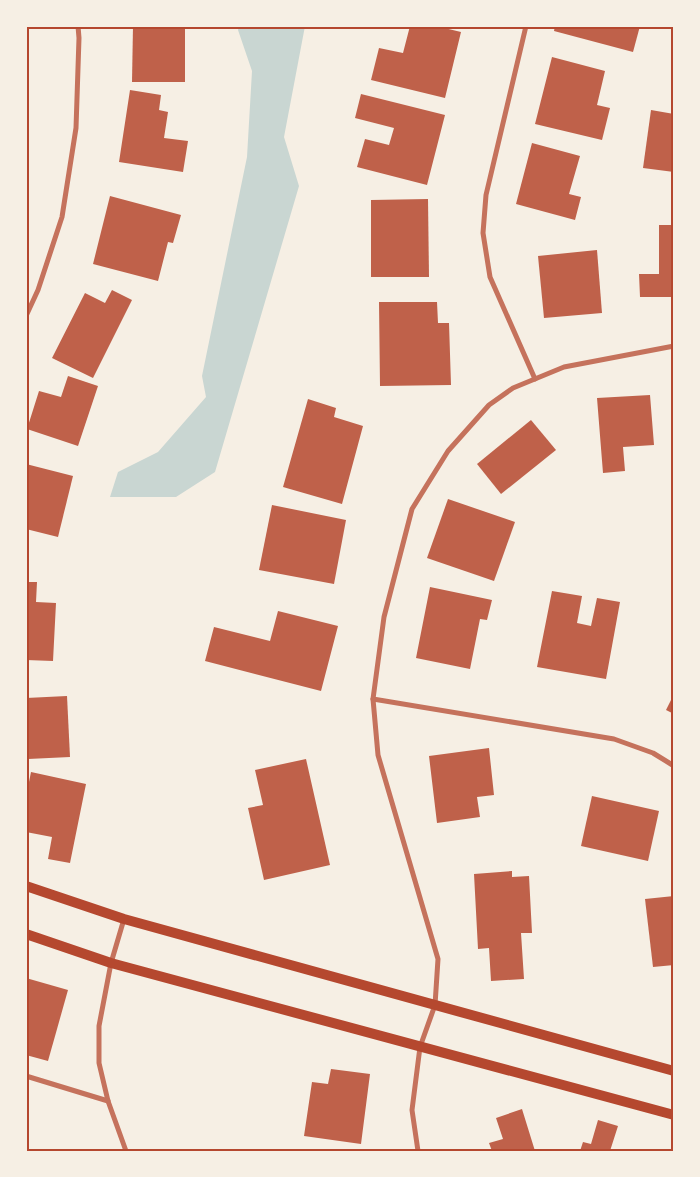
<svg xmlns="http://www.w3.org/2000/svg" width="700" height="1177" viewBox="0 0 700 1177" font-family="'Nunito Sans',sans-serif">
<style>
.water{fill:#c9d6d2}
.building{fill:#bf614a}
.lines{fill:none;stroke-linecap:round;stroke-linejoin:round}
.minor{stroke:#c5725c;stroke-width:5}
.secondary{stroke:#b5482f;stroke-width:10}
.neatline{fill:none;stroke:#b5482f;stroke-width:2}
</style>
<rect width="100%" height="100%" fill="#f6efe4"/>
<path class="water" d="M 239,26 L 305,26 L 284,137 L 299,186 L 215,472 L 176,497 L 110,497 L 118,472 L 158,452 L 206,397 L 202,376 L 247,157 L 252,71 L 238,30 Z"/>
<g class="building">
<path d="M 133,26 L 185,26 L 185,82 L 132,82 Z"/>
<path d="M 410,26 L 436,26 L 461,32 L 445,98 L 371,80 L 379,48 L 403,53 Z"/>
<path d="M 555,26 L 640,26 L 633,52 L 554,31 Z"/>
<path d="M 552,57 L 605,71 L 597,105 L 610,108 L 602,140 L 535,124 Z"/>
<path d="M 130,90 L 161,95 L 159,110 L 168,112 L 164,138 L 188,141 L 183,172 L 119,162 Z"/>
<path d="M 361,94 L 445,115 L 427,185 L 357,167 L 365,139 L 389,145 L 394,128 L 355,118 Z"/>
<path d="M 651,110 L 674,114 L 674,172 L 643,168 Z"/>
<path d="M 532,143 L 580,156 L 569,194 L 581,197 L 575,220 L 516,204 Z"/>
<path d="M 110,196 L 181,215 L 173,243 L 168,242 L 158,281 L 93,264 Z"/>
<path d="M 428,199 L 429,277 L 371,277 L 371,200 Z"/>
<path d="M 659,225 L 674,225 L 674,297 L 640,297 L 639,274 L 659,274 Z"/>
<path d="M 597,250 L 602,313 L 544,318 L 538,256 Z"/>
<path d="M 112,290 L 132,300 L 93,378 L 52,358 L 85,293 L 105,303 Z"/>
<path d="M 379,302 L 437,302 L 438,323 L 449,323 L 451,385 L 380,386 Z"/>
<path d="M 68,376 L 98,386 L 78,446 L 27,429 L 39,391 L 61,397 Z"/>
<path d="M 650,395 L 654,445 L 623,447 L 625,471 L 603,473 L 597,398 Z"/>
<path d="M 308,399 L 336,408 L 334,417 L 363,426 L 342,504 L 283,487 Z"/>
<path d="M 531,420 L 556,450 L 501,494 L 477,464 Z"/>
<path d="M 26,464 L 73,476 L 58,537 L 26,529 Z"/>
<path d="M 448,499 L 515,522 L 494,581 L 427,558 Z"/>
<path d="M 272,505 L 346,520 L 334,584 L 259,570 Z"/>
<path d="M 26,582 L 37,582 L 36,602 L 56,603 L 53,661 L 26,660 Z"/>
<path d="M 430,587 L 492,600 L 487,620 L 480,619 L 470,669 L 416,658 Z"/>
<path d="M 552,591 L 582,596 L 577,623 L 591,626 L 597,598 L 620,602 L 606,679 L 537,667 Z"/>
<path d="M 278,611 L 338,626 L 321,691 L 205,661 L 214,627 L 270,641 Z"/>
<path d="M 674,694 L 674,714 L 666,710 Z"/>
<path d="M 67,696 L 70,757 L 28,759 L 26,698 Z"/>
<path d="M 489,748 L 494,795 L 477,797 L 480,817 L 437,823 L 429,756 Z"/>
<path d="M 306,759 L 330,865 L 264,880 L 248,808 L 263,805 L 255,770 Z"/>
<path d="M 31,772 L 86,784 L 70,863 L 48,859 L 52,837 L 26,832 L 26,797 Z"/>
<path d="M 592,796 L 659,811 L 648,861 L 581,846 Z"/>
<path d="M 512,871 L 512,877 L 529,876 L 532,933 L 521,933 L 524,979 L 491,981 L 489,948 L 478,949 L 474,874 Z"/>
<path d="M 674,896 L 674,965 L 653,967 L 645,899 Z"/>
<path d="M 26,978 L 68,990 L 48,1061 L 26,1055 Z"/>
<path d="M 331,1069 L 370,1074 L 361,1144 L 304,1136 L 312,1082 L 328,1084 Z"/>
<path d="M 522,1109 L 535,1151 L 492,1151 L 489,1143 L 503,1139 L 496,1118 Z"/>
<path d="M 598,1120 L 618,1126 L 610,1151 L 580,1151 L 583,1142 L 591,1144 Z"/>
</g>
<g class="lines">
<g class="minor">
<path d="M 526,26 L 486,195 L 483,233 L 490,277 L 535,379"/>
<path d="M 26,316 L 38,290 L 62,217 L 76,128 L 79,38 L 78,26"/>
<path d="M 373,699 L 614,739 L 653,753 L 674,766"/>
<path d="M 124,919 L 111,963 L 99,1026 L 99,1063 L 108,1101 L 126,1151"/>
<path d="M 26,1076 L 108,1101"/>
<path d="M 418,1151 L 412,1110 L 420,1047 L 435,1005 L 438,959 L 378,755 L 373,699 L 384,617 L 412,509 L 448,451 L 489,405 L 513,388 L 564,367 L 674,346"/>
</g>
<g class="secondary">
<path d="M 26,886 L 124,919 L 674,1071"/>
<path d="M 26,934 L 111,963 L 674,1115"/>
</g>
</g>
<rect width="700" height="1177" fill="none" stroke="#f6efe4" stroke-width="55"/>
<rect x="28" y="28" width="644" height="1122" class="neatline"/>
</svg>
